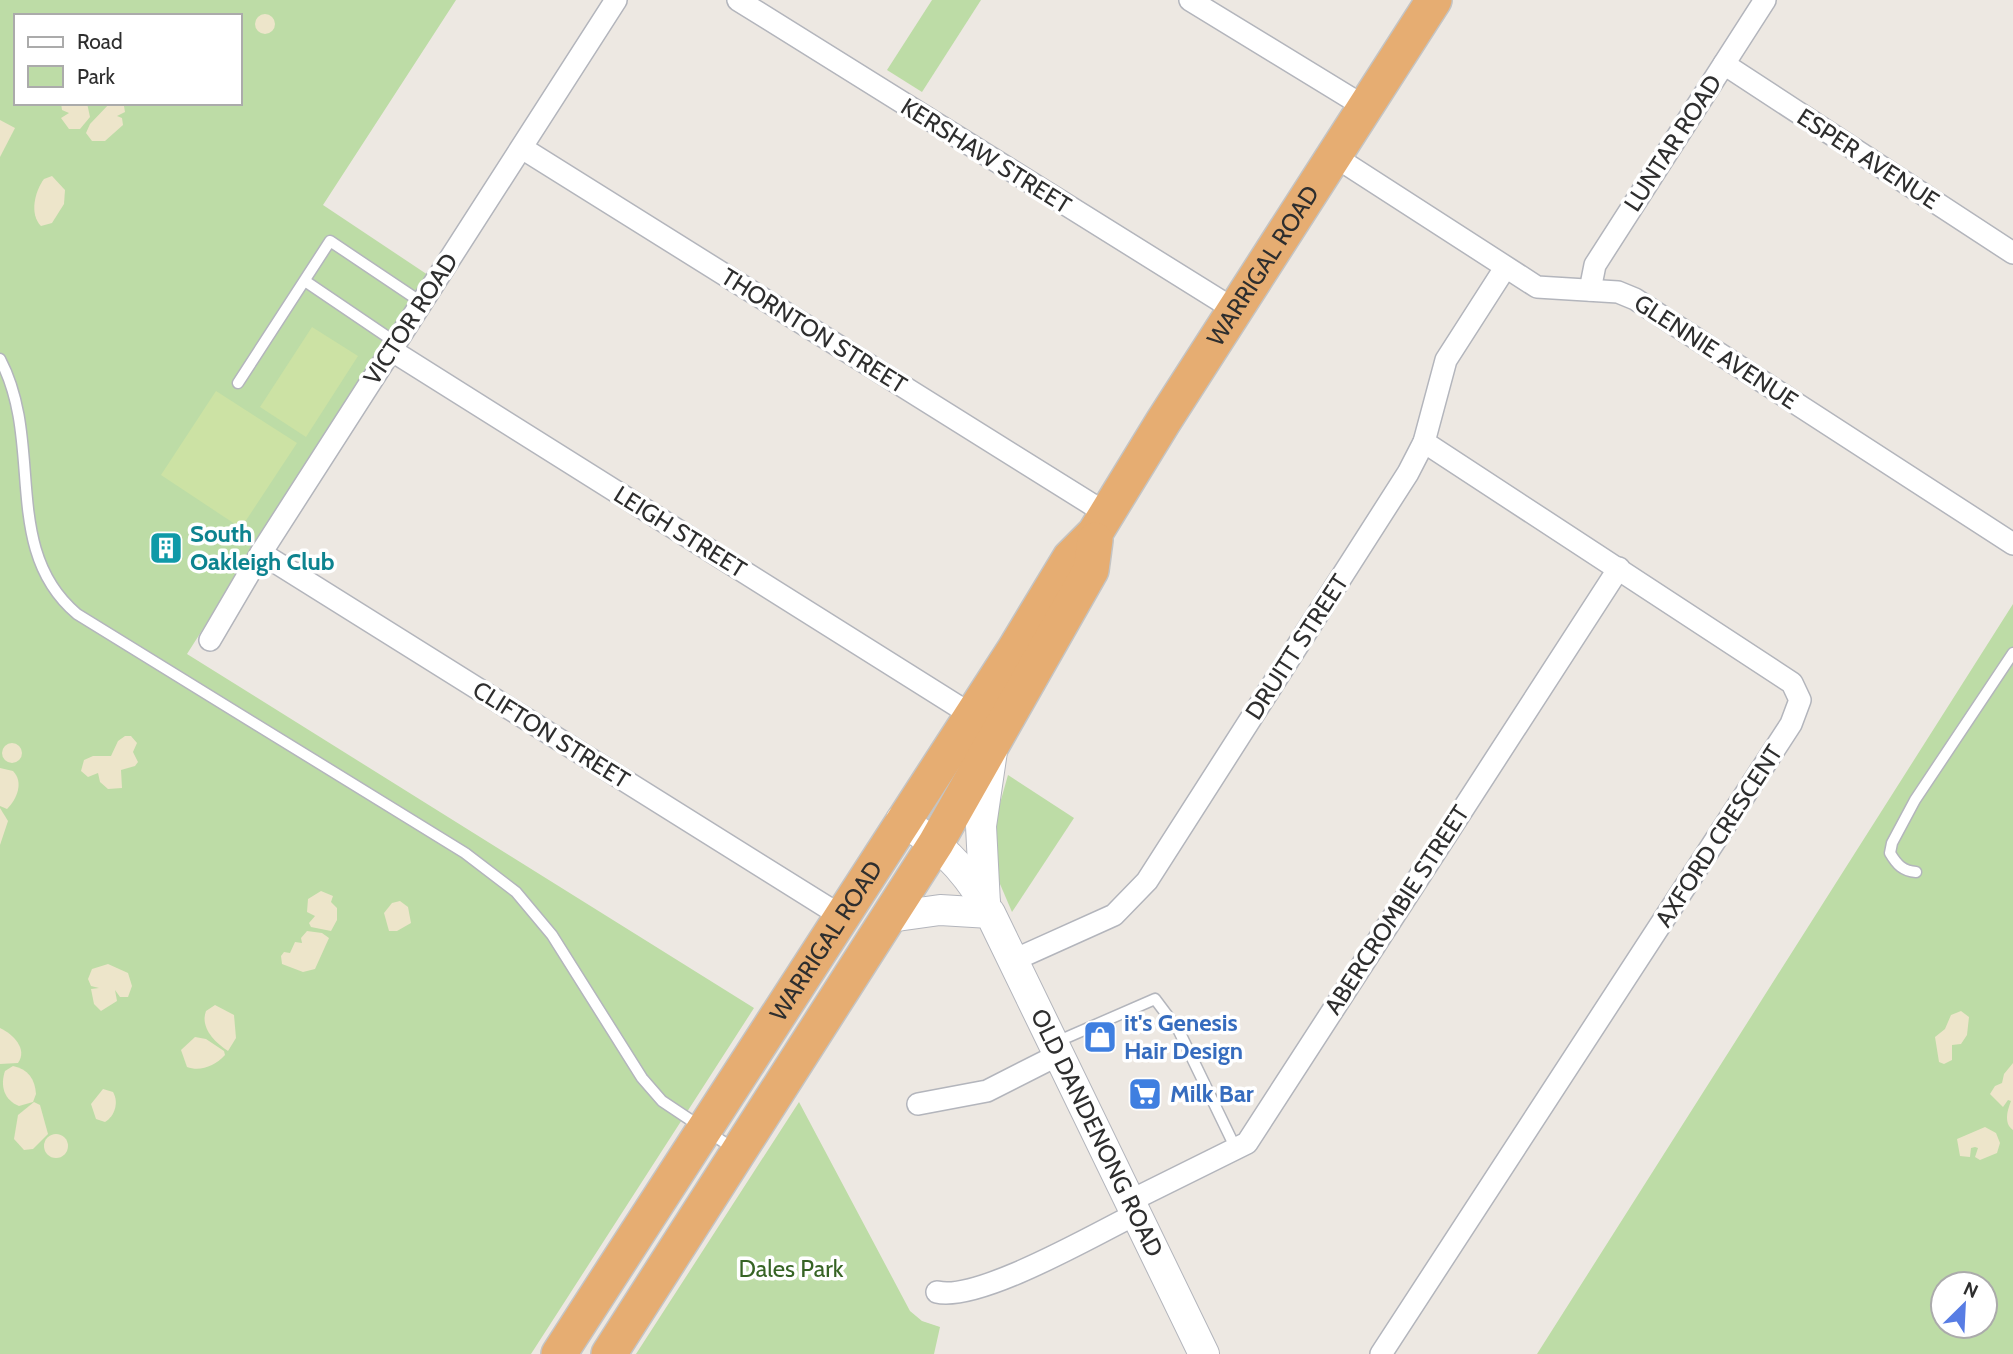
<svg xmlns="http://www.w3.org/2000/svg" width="2013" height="1354" viewBox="0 0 2013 1354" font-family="Cabin,sans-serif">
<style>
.green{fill:#bddca6;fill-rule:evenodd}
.sand{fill:#ede5ca}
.pitch{fill:#cce2a4}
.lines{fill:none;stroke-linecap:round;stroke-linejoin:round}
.service-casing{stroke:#b3b5bc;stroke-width:13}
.minor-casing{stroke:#b3b5bc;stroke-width:24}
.secondary-casing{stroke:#b3b5bc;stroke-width:32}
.trunk-casing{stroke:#c4c4c4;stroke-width:38}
.service{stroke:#fff;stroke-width:10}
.minor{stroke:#fff;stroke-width:21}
.secondary{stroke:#fff;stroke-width:30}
.trunk{stroke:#e6ad72;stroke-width:35}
.labels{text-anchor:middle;stroke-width:7;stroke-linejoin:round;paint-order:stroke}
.street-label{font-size:24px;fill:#2e2e2e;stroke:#fff}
.culture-label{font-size:24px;font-weight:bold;fill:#0d838f;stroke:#fff;text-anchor:start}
.shop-label{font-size:24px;font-weight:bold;fill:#366cbe;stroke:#fff;text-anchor:start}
.park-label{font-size:24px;fill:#376425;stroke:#fff}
</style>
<rect width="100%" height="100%" fill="#ede8e2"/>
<g class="green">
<path d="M 0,0 L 456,0 L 323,205 L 428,275 L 187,654 L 754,1008 L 531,1354 L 0,1354 ZM 16,16 L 240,16 L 240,103 L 16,103 Z"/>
<path d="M 932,0 L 981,0 L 922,92 L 887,70 Z"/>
<path d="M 2013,604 L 2013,1354 L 1537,1354 ZM 1943,1284 L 1985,1284 L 1985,1326 L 1943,1326 Z"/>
<path d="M 1008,775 L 1074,818 L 1012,912 L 997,877 L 997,814 Z"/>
<path d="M 799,1102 L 910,1311 L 922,1321 L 940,1327 L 934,1354 L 636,1354 Z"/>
</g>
<g class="sand">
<circle cx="265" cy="24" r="10"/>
<path d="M 61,103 L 87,103 L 90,117 L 80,129 L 69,129 L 61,118 L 69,113 L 62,110 Z"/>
<path d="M 110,103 L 124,106 L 125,112 L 117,116 L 122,118 L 123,125 L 105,141 L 92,141 L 86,133 L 90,124 Z"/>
<path d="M 0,120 L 15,128 L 0,157 Z"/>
<path d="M 52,176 L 65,190 L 64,204 L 52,223 L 41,226 C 29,214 35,191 44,179 Z"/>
<path d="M 125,736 L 131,736 L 137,743 L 133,752 L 138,762 L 135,766 L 121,770 L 122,788 L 108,789 L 100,782 L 98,773 L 88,777 L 81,771 L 84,760 L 93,756 L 111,756 L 118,741 Z"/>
<circle cx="12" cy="753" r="10"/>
<path d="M 0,768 L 13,771 C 24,782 17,799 7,809 L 0,806 Z"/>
<path d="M 0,808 L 8,821 L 0,845 Z"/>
<path d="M 321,891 L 333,896 L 331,902 L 337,908 L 337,920 L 331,931 L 311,927 L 309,923 L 315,916 L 307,912 L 308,899 Z"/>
<path d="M 400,901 L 408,907 L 411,923 L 397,931 L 389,931 L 384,913 L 392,903 Z"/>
<path d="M 307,931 L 322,933 L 329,938 L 315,969 L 303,972 L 282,964 L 281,956 L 284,952 L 290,953 L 295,942 L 302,943 L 301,938 Z"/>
<path d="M 108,964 L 128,973 L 132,986 L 128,997 L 120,997 L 115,990 L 117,1001 L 101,1011 L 94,1004 L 91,989 L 99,988 L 91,986 L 88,979 L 92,969 Z"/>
<path d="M 215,1005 L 234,1015 L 236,1038 L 228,1051 C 214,1042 200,1027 206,1011 Z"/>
<path d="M 1961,1011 L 1969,1017 L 1967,1035 L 1961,1044 L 1952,1045 L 1952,1060 L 1944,1064 L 1939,1062 L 1935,1037 L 1945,1029 L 1951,1015 Z"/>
<path d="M 0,1028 C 13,1034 28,1049 18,1063 L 0,1064 Z"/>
<path d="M 195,1037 L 206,1039 L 224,1051 L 225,1055 C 215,1066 200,1072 187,1067 L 181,1050 Z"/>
<path d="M 2013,1063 L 2013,1130 C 2003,1123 2008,1109 2011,1101 L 2008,1100 L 2003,1107 L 1990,1094 L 1995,1086 L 2002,1083 L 2004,1074 Z"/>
<path d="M 13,1066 C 28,1069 35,1079 36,1094 L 33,1102 L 19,1106 C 4,1100 0,1086 5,1071 Z"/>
<path d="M 103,1089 L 113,1092 C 119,1102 115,1116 105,1122 L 96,1119 L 91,1104 Z"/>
<path d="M 34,1102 L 40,1105 L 48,1134 L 33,1149 L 24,1150 L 14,1139 L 18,1115 Z"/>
<path d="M 1985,1127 L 1996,1133 L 2000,1143 L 1997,1153 L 1980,1160 L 1975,1157 L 1978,1148 L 1975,1147 L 1971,1148 L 1970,1157 L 1960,1156 L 1957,1139 Z"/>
<circle cx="56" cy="1146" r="12"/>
</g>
<g class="pitch">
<path d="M 312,327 L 358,356 L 306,437 L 260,407 Z"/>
<path d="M 216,391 L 297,443 L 241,528 L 161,475 Z"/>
</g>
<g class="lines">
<defs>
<g id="service">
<path d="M 305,281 L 395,342"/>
<path d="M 0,359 C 45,444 0,549 77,614 L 465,853 L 516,892 L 552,935 L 642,1078 L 662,1101 L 734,1149"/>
<path d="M 238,383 L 330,241 L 421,302"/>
<path d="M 1916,872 C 1903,871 1897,865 1890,853 L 1892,843 L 1915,800 L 2013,653"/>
<path d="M 1054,1043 L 1155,999 L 1179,1031 L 1236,1149"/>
</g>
<g id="minor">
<path d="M 738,0 L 1235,310"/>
<path d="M 1190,0 L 1365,107"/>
<path d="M 1724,64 L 2013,253"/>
<path d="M 522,148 L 1107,514"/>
<path d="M 1334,156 L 1537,287 L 1618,292 L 1635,299 L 2013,544"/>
<path d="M 1590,290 L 1595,265 L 1765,0"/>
<path d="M 391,350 L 970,714"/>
<path d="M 261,553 L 841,916"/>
<path d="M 210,640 L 261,553 L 616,0"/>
<path d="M 1014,960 L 1114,915 L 1147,881 L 1408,473 L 1424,442 L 1446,360 L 1505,268"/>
<path d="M 918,1104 L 987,1091 L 1060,1054"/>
<path d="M 1130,1201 L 1247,1143 L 1619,568"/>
<path d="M 937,1292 C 978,1302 1094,1235 1136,1214"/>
<path d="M 1381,1354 L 1791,724 L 1800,700 L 1792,683 L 1424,442"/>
</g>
<g id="secondary">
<path d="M 901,820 C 941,846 961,864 985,903"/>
<path d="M 985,904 L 981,826 L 992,751"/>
<path id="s1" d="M 890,917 L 940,910 L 990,913 L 1204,1354"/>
</g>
<g id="trunk">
<path id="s2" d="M 559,1354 L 1015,649 L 1070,558 L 1095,533 L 1163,422 L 1434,0"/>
<path d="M 609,1354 L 936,843 L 1091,570 L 1095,540"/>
</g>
</defs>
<use href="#service" class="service-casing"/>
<use href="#minor" class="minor-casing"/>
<use href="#secondary" class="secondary-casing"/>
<use href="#trunk" class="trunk-casing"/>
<use href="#service" class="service"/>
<use href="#minor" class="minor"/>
<use href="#secondary" class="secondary"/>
<use href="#trunk" class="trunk"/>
</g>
<defs>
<symbol id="building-square" viewBox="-11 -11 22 22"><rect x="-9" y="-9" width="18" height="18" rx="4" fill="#0f9aa8" stroke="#fff"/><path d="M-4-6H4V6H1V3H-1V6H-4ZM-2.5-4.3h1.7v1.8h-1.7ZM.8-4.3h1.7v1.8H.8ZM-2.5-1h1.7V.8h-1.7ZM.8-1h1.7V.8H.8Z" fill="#fff"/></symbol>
<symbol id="shop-square" viewBox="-11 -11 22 22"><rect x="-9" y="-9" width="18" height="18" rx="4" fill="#3f7fe0" stroke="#fff"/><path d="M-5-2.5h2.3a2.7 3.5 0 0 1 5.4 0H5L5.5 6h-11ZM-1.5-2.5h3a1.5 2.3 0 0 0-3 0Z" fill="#fff"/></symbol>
<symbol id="supermarket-square" viewBox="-11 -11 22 22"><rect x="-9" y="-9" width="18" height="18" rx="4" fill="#3f7fe0" stroke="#fff"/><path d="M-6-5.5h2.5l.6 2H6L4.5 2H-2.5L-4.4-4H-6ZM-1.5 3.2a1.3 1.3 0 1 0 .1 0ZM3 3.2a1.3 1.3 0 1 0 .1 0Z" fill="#fff"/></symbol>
</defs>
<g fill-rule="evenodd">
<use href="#building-square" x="147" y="529" width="38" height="38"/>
<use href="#shop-square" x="1081" y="1018" width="38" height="38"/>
<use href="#supermarket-square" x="1126" y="1075" width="38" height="38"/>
</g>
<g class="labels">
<g class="street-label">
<text transform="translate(1673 143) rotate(-57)" y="8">LUNTAR ROAD</text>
<text transform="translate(986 156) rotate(32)" y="8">KERSHAW STREET</text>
<text transform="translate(1868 159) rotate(33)" y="8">ESPER AVENUE</text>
<text dy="8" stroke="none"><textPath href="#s2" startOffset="1297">WARRIGAL ROAD</textPath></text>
<text transform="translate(411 319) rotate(-57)" y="8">VICTOR ROAD</text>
<text transform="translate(814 331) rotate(32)" y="8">THORNTON STREET</text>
<text transform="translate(1716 352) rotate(33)" y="8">GLENNIE AVENUE</text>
<text transform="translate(680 532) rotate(32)" y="8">LEIGH STREET</text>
<text transform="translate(1297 647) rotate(-57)" y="8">DRUITT STREET</text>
<text transform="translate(551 735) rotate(32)" y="8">CLIFTON STREET</text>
<text transform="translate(1719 836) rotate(-57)" y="8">AXFORD CRESCENT</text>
<text transform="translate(1397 910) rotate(-57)" y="8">ABERCROMBIE STREET</text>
<text dy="8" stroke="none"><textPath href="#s2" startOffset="492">WARRIGAL ROAD</textPath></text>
<text dy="8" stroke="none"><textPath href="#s1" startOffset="345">OLD DANDENONG ROAD</textPath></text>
</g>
<g class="culture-label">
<text x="190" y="542">South<tspan x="190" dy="28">Oakleigh Club</tspan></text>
</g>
<g class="shop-label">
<text x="1124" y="1031">it's Genesis<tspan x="1124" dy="28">Hair Design</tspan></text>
<text x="1170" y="1102">Milk Bar</text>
</g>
<g class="park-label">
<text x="791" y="1277">Dales Park</text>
</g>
</g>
<rect x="14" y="14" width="228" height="91" fill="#ffffff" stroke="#ababab" stroke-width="2"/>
<rect x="28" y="37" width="35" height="10" fill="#ffffff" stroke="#ababab" stroke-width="2"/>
<text x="77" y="49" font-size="21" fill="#2e2e2e">Road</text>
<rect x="28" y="66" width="35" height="21" fill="#bddca6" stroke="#ababab" stroke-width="2"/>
<text x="77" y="84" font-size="21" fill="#2e2e2e">Park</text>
<g transform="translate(1964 1305) rotate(24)"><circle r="33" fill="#ffffff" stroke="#ababab" stroke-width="2"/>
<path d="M0-5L12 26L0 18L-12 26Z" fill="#587de4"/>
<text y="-10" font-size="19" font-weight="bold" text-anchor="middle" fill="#2e2e2e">N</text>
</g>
</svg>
